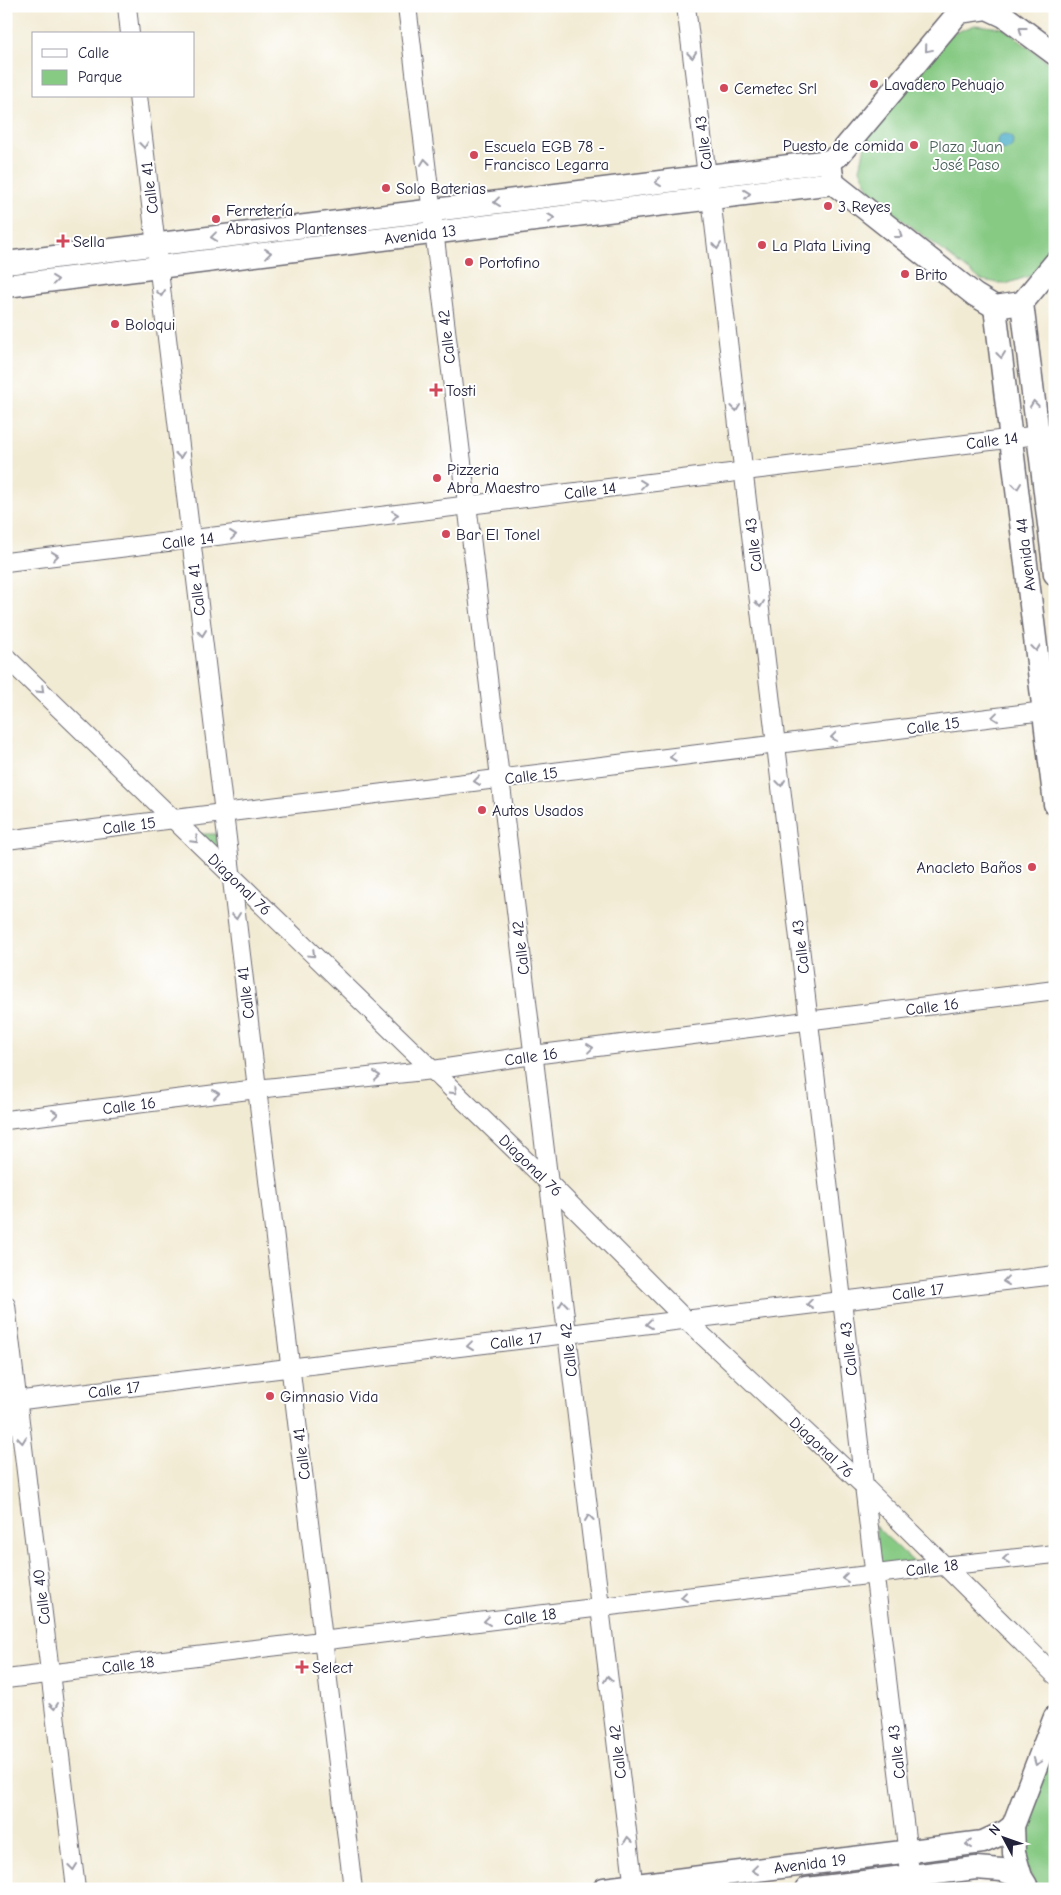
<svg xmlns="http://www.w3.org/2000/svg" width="1061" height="1895" viewBox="0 0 1061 1895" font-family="'Comic Neue',sans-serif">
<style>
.green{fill:#87ca84;stroke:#547660}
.water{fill:#4cadcb;stroke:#376883}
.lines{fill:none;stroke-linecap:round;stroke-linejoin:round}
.minor-casing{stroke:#6b6871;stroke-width:20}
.major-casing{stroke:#6b6871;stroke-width:25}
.minor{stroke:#fff;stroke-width:18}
.major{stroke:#fff;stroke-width:22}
.oneway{stroke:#9c9ca7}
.poi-dot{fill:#d1495b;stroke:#fff;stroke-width:2}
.labels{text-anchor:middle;stroke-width:4;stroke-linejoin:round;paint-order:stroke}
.poi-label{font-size:16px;fill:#22223b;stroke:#fff;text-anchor:start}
.street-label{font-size:16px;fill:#22223b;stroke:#fff}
.park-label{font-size:16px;fill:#455d55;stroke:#fff}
</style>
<rect width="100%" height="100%" fill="#fff"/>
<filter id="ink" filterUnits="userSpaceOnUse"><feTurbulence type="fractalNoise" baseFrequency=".02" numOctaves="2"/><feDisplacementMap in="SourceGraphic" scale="10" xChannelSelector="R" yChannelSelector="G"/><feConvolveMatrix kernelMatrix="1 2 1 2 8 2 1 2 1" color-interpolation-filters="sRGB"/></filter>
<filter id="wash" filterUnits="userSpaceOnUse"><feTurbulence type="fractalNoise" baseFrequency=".0096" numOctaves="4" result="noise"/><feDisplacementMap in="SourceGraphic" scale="20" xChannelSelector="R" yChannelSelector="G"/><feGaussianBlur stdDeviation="1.12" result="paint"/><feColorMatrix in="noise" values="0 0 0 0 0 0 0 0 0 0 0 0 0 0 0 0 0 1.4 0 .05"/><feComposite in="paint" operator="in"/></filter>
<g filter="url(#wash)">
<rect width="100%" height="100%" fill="#f2ebd4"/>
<g class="green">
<path d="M 975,25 L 1003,28 L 1055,68 L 1055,246 L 1032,275 L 1006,284 L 981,280 L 873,197 L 860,169 L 867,137 L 944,37 Z"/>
<path d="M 199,834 L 216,834 L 218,853 Z"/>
<path d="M 875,1526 L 916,1564 L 881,1568 Z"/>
<path d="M 1055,1738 L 1055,1889 L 1038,1889 L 1019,1854 L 1020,1829 Z"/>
</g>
<circle class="water" cx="1005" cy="142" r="8"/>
</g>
<g filter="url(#ink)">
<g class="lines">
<defs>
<g id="minor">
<path d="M 127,6 L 130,34"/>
<path d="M 407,6 L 634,1889"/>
<path d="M 686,6 L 707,176 L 711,198 L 912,1889"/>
<path d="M 138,96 L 353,1889"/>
<path d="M 6,562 L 1055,433"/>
<path d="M 6,657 L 548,1182 L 686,1320 L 865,1487 L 1055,1675"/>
<path d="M 6,840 L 1044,711 L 1055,714"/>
<path d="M 6,1120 L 257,1089 L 433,1070 L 533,1055 L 1055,990"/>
<path d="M 6,1305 L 76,1889"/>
<path d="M 6,1402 L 1055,1275"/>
<path d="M 6,1679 L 942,1566 L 1055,1554"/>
</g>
<g id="major">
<path d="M 830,161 L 839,155 L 959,12 L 987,8 L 1004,16 L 1055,54"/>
<path d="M 831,169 L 833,183 L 975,295 L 995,307 L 1022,303 L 1055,263"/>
<path d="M 6,263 L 830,161"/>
<path d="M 6,286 L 833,183"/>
<path d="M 1022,303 L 1055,574"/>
<path d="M 995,307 L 1055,804"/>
<path d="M 1026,1885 L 1021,1877 L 1014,1853 L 1013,1826 L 1055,1717"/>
<path d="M 604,1889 L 983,1842 L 1005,1832 L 1013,1826"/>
<path d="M 807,1889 L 976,1868 L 1002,1870 L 1021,1877"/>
</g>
</defs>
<use href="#minor" class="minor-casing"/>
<use href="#major" class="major-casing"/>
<use href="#minor" class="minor"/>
<use href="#major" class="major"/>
</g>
<defs><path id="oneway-chevron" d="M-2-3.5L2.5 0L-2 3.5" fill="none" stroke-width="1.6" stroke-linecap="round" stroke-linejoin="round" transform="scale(1.25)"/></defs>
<g class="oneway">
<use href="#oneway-chevron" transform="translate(1022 30) rotate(-143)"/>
<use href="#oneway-chevron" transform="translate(928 49) rotate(130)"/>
<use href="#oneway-chevron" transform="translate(692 55) rotate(83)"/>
<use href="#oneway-chevron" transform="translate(144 145) rotate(83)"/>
<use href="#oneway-chevron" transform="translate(425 162) rotate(-97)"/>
<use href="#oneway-chevron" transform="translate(658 182) rotate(173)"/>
<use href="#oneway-chevron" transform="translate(747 194) rotate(-7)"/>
<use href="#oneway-chevron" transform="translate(497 202) rotate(173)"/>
<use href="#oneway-chevron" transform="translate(551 218) rotate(-7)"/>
<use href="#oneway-chevron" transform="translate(899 235) rotate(38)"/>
<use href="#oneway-chevron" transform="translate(214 237) rotate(173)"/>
<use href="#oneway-chevron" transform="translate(717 246) rotate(83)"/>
<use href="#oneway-chevron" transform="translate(268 253) rotate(-7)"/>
<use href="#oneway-chevron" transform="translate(55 280) rotate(-7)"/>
<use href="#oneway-chevron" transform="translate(161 293) rotate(83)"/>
<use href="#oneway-chevron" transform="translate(1001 355) rotate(83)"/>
<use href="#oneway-chevron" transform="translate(1034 404) rotate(-97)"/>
<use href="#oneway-chevron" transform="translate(736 408) rotate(83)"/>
<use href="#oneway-chevron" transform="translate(180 455) rotate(83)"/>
<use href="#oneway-chevron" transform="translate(643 484) rotate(-7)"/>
<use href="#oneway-chevron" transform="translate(1017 486) rotate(83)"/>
<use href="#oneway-chevron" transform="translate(395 515) rotate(-7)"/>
<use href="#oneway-chevron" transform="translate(233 535) rotate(-7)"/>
<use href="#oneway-chevron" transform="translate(55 556) rotate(-7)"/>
<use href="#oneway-chevron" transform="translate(760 604) rotate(83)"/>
<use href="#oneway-chevron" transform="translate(202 633) rotate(83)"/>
<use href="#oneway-chevron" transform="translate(1036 648) rotate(83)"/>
<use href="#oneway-chevron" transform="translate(41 690) rotate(44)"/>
<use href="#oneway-chevron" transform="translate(995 717) rotate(173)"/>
<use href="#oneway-chevron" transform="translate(834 737) rotate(173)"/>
<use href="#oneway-chevron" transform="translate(673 757) rotate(173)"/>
<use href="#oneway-chevron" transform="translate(477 781) rotate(173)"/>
<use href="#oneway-chevron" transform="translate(781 783) rotate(83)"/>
<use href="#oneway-chevron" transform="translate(195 840) rotate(45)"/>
<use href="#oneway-chevron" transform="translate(236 916) rotate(83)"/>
<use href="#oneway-chevron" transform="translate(312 954) rotate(44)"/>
<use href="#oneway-chevron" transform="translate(590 1048) rotate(-7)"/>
<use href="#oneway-chevron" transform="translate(377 1076) rotate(-6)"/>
<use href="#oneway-chevron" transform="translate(454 1091) rotate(44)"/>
<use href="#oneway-chevron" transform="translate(216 1094) rotate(-7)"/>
<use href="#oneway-chevron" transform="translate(55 1114) rotate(-7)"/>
<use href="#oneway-chevron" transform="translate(1006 1281) rotate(173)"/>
<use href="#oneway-chevron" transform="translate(563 1304) rotate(-97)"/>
<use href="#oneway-chevron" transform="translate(810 1304) rotate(173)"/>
<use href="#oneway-chevron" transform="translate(649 1324) rotate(173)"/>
<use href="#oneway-chevron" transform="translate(470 1346) rotate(173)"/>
<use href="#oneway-chevron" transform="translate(22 1440) rotate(83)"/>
<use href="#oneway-chevron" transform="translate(589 1518) rotate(-97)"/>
<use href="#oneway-chevron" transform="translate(1006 1559) rotate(174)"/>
<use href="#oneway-chevron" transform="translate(845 1578) rotate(173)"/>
<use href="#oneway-chevron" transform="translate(684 1597) rotate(173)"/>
<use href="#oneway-chevron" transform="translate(487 1621) rotate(173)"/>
<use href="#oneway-chevron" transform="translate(608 1679) rotate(-97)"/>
<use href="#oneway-chevron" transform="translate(54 1706) rotate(83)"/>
<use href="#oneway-chevron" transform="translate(1037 1762) rotate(112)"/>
<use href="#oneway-chevron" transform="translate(628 1840) rotate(-97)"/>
<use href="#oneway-chevron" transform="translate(969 1844) rotate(173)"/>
<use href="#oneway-chevron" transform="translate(73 1867) rotate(83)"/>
<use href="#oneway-chevron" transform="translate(755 1870) rotate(173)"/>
</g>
</g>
<g class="poi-dot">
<circle cx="874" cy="84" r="5"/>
<circle cx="724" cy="88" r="5"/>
<circle cx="914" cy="145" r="5"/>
<circle cx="474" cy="155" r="5"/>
<circle cx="386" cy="188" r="5"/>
<circle cx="828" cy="206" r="5"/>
<circle cx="216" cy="219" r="5"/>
<path d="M60.5 233.5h5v5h5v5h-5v5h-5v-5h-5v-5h5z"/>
<circle cx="762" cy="245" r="5"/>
<circle cx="469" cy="262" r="5"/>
<circle cx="905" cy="274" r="5"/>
<circle cx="115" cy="324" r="5"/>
<path d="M433.5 382.5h5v5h5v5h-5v5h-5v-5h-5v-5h5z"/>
<circle cx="437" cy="478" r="5"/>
<circle cx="446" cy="534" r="5"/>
<circle cx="482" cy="810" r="5"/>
<circle cx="1032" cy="867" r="5"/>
<circle cx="270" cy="1396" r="5"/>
<path d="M299.5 1659.5h5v5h5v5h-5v5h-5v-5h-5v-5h5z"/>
</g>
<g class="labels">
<g class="poi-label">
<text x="884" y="90">Lavadero Pehuajo</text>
<text x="734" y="94">Cemetec Srl</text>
<text x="904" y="151" text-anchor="end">Puesto de comida</text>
<text x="484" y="152">Escuela EGB 78 -<tspan x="484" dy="18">Francisco Legarra</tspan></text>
<text x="396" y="194">Solo Baterias</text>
<text x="838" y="212">3 Reyes</text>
<text x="226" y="216">Ferretería<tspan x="226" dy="18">Abrasivos Plantenses</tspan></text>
<text x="73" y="247">Sella</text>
<text x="772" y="251">La Plata Living</text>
<text x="479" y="268">Portofino</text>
<text x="915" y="280">Brito</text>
<text x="125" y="330">Boloqui</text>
<text x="446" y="396">Tosti</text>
<text x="447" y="475">Pizzeria<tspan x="447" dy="18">Abra Maestro</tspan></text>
<text x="456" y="540">Bar El Tonel</text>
<text x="492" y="816">Autos Usados</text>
<text x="1022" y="873" text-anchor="end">Anacleto Baños</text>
<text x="280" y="1402">Gimnasio Vida</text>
<text x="312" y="1673">Select</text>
</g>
<g class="street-label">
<text transform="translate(703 143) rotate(-97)" y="6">Calle 43</text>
<text transform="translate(149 188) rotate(-97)" y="6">Calle 41</text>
<text transform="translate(420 234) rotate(-7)" y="6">Avenida 13</text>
<text transform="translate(446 337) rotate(-97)" y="6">Calle 42</text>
<text transform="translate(992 440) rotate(-7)" y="6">Calle 14</text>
<text transform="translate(590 490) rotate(-7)" y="6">Calle 14</text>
<text transform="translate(188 540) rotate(-7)" y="6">Calle 14</text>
<text transform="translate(753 545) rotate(-97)" y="6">Calle 43</text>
<text transform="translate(1025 555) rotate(-97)" y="6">Avenida 44</text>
<text transform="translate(196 590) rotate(-97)" y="6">Calle 41</text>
<text transform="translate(933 725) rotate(-7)" y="6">Calle 15</text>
<text transform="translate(531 775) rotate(-7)" y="6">Calle 15</text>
<text transform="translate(129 825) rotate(-7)" y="6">Calle 15</text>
<text transform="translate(240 884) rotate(44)" y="6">Diagonal 76</text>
<text transform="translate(800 947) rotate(-97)" y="6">Calle 43</text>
<text transform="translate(520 948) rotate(-97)" y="6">Calle 42</text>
<text transform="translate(245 993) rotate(-97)" y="6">Calle 41</text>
<text transform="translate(932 1006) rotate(-7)" y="6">Calle 16</text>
<text transform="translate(531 1056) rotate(-8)" y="6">Calle 16</text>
<text transform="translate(129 1105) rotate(-7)" y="6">Calle 16</text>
<text transform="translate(531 1165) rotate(44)" y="6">Diagonal 76</text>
<text transform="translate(918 1291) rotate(-7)" y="6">Calle 17</text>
<text transform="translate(516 1340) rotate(-7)" y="6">Calle 17</text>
<text transform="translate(848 1349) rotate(-97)" y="6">Calle 43</text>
<text transform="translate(568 1350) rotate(-97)" y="6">Calle 42</text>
<text transform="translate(114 1389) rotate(-7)" y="6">Calle 17</text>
<text transform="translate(822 1447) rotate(43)" y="6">Diagonal 76</text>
<text transform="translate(301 1454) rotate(-97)" y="6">Calle 41</text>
<text transform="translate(932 1567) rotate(-7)" y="6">Calle 18</text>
<text transform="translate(41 1597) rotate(-97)" y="6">Calle 40</text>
<text transform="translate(530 1616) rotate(-7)" y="6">Calle 18</text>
<text transform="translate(128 1664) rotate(-7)" y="6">Calle 18</text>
<text transform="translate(617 1752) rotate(-97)" y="6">Calle 42</text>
<text transform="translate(896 1752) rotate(-97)" y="6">Calle 43</text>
<text transform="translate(810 1863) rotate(-7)" y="6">Avenida 19</text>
</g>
<g class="park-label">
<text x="966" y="152">Plaza Juan<tspan x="966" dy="18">José Paso</tspan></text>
</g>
</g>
<rect width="1061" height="1895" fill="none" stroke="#fff" stroke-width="25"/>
<rect x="32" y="32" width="162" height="65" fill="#ffffff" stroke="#a7a7b1"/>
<rect x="42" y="49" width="25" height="8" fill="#ffffff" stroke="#a7a7b1"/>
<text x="78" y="58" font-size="15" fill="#22223b">Calle</text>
<rect x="42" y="70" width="25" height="15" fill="#87ca84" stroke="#a7a7b1"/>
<text x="78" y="82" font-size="15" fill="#22223b">Parque</text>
<g transform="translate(1004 1838) rotate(311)" stroke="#ffffff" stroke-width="4" paint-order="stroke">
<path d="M0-4L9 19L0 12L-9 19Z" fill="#22223b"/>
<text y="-8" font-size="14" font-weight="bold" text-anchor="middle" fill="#22223b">N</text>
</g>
</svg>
